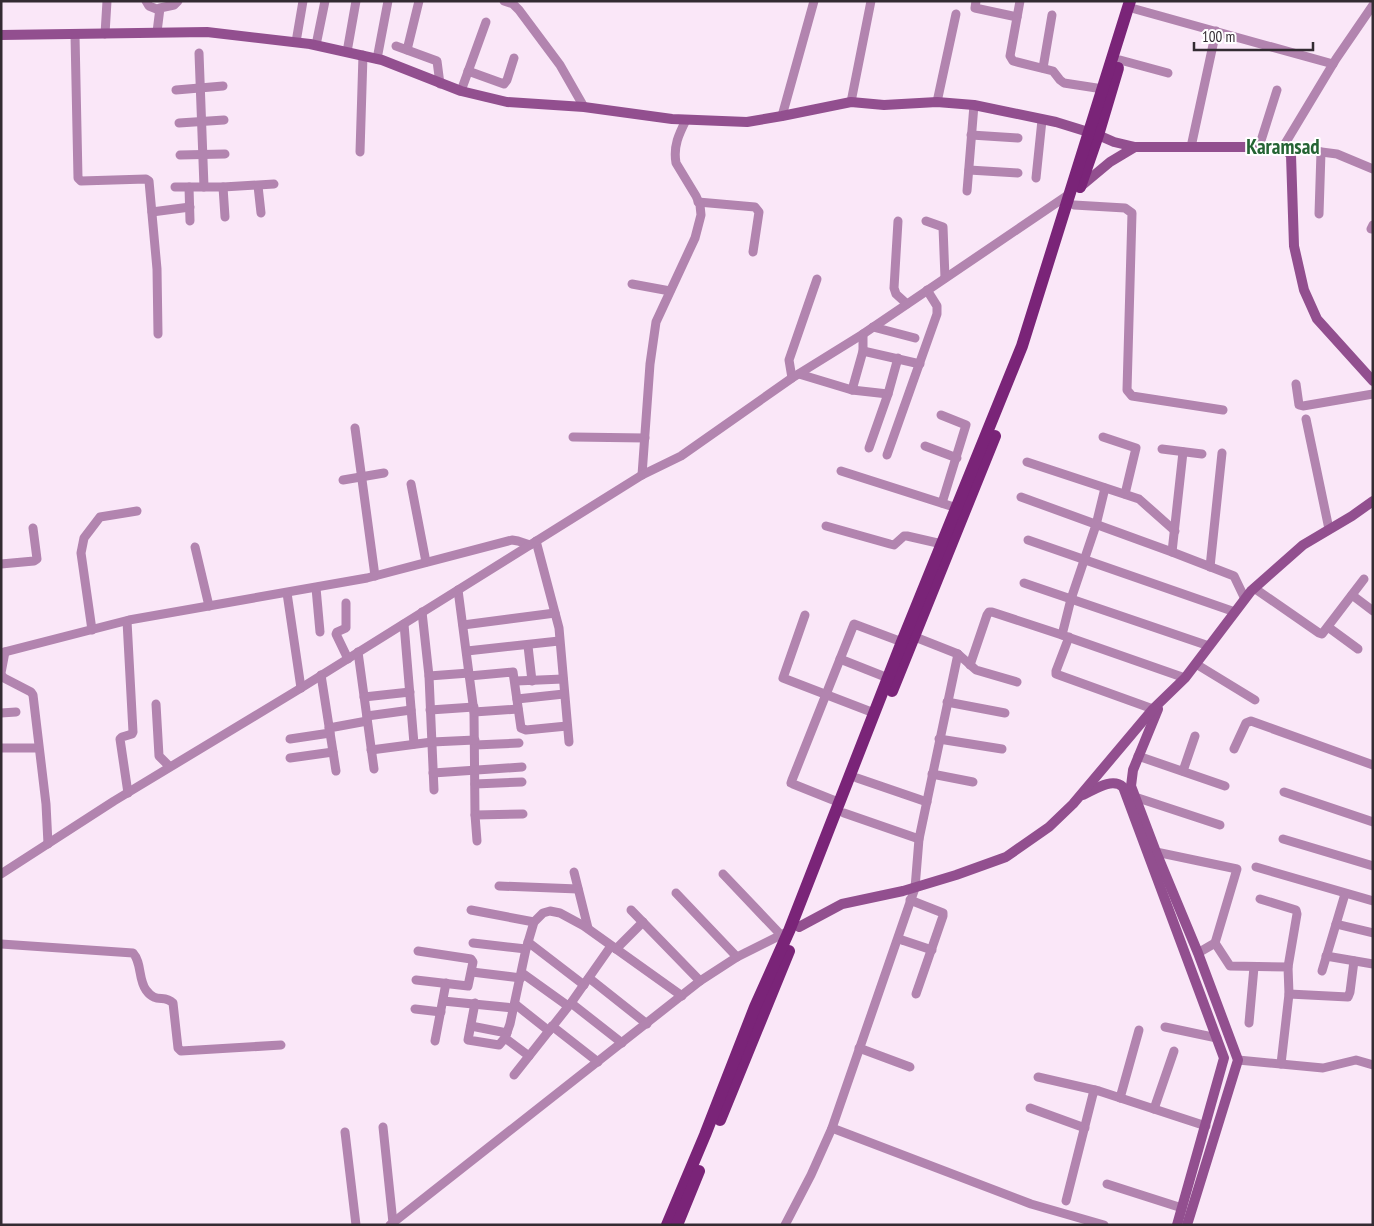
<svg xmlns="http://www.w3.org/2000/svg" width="1374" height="1226" viewBox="0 0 1374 1226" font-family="'PT Sans Narrow',sans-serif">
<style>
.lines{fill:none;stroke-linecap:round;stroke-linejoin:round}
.street{stroke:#b284af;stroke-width:9}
.secondary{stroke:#924f8f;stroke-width:10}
.primary{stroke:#7a2478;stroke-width:12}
.labels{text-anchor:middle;stroke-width:4;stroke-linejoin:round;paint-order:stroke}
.quarter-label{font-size:21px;font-weight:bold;fill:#256434;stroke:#fff}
</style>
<rect width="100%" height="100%" fill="#fae7f8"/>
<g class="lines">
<g class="street">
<path d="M 146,1 L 149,6 L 159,10"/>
<path d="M 504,1 L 513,4 L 519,10 L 560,65 L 584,107"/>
<path d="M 976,1 L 975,8 L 1017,17"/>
<path d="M 1020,1 L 1010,56 L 1013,61 L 1053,71 L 1060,80 L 1064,83 L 1103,89"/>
<path d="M 1373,5 L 1336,59 L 1283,147 L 1337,154 L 1373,169"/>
<path d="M 1135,9 L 1333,64"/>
<path d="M 157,32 L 160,8 L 174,5 L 178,1"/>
<path d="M 105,34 L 107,1"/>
<path d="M 75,35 L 78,178 L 81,181 L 146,179 L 149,181 L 157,269 L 158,334"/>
<path d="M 296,42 L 303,1"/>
<path d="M 316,45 L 325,1"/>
<path d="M 396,46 L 437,61 L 440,84"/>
<path d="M 407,50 L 419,1"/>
<path d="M 347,52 L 356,1"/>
<path d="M 199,53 L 204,187"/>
<path d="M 377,59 L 388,1"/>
<path d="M 1120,60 L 1168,73"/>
<path d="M 1043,68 L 1052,15"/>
<path d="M 468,71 L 504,84 L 507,80 L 514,58"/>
<path d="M 176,90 L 223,86"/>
<path d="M 461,91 L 486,22"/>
<path d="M 851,102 L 871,1"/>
<path d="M 937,102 L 956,14"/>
<path d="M 782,116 L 814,1"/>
<path d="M 179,123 L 224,120"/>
<path d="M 971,135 L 1018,138"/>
<path d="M 1191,147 L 1216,31"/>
<path d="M 1259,147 L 1277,90"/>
<path d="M 360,152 L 363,55"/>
<path d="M 180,155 L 225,154"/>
<path d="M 969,170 L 1018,173"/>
<path d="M 1036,178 L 1042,120"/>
<path d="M 258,186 L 261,213"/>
<path d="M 175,187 L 223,187 L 274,184"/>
<path d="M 189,187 L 190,221"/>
<path d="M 223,187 L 225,217"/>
<path d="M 967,191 L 974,105"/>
<path d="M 698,202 L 755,207 L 759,212 L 753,252"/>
<path d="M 1074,205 L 1125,208 L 1132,213 L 1127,390 L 1132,396 L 1223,410"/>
<path d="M 152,212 L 190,207"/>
<path d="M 1319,214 L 1321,152"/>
<path d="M 898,221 L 894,288 L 896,294 L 907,304"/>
<path d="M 926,221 L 943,227 L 945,278"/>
<path d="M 1371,229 L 1373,225"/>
<path d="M 632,284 L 670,291"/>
<path d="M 873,327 L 915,338"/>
<path d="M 863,351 L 920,364"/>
<path d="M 799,374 L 852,390 L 888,394"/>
<path d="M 792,378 L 789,360 L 817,279"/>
<path d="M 1296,384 L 1299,405 L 1303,406 L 1373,394"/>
<path d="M 852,390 L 863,351 L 863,334"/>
<path d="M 941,415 L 966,425 L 942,503"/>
<path d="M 1306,419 L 1329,529"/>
<path d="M 355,428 L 375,576"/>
<path d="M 573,437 L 645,438"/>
<path d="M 1103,437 L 1136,448 L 1125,494"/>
<path d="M 925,446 L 957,458"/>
<path d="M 869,448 L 888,394 L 898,358"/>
<path d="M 1162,449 L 1202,454"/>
<path d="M 887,455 L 937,314 L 937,306 L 927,290"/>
<path d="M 1027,462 L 1139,499 L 1175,531"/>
<path d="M 841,471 L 957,508"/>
<path d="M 642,475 L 650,364 L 656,322 L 695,238 L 701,215 L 700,205 L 696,196 L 676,163 C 673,146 679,134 686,120"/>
<path d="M 343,480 L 384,473"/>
<path d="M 411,484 L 426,562"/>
<path d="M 1021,497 L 1172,552 L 1234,576 L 1245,599"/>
<path d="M 826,526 L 890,544 L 894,545 L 904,536 L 907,536 L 942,544"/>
<path d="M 1028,540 L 1235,612"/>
<path d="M 536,541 L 559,628 L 569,742"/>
<path d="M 195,547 L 209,606"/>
<path d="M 1172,552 L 1183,452"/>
<path d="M 1,564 L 34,561 L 37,559 L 33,528"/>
<path d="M 1210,567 L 1222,453"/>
<path d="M 1024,583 L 1209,646"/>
<path d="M 316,588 L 320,632"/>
<path d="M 1254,588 L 1319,633 L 1322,634 L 1364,579"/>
<path d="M 458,590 L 474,712 L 475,815 L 477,841"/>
<path d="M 287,593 L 301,688"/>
<path d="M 1352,595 L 1373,611"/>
<path d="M 346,603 L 346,628 L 337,632 L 336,634 L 348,659"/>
<path d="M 422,612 L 429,676 L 434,790"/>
<path d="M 805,615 L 783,678 L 874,713"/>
<path d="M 127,621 L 133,732 L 132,734 L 122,737 L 120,739 L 128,793"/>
<path d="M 404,624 L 414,744"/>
<path d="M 463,625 L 555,613"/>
<path d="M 1328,627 L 1358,649"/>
<path d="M 92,630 L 81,553 L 84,538 L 100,517 L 137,511"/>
<path d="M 1062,635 L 1071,599 L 1096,525 L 1105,488"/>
<path d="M 915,637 L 958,654 L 976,670 L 1017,682"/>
<path d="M 1069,637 L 1056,671 L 1056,674 L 1153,709"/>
<path d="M 528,646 L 532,681"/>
<path d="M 467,651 L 559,641"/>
<path d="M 358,652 L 374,769"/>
<path d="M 1,653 L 129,620 L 367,578 L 512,540 L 518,541 L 530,545"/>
<path d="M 840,659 L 888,678"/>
<path d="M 1196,664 L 1255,700"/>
<path d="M 970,665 L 987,615 L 989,612 L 992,612 L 1062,635 L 1185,678"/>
<path d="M 1,673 L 5,652"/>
<path d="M 1,675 L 4,678 L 31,692 L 33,695 L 46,804 L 48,844"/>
<path d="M 321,675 L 336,771"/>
<path d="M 429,676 L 469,673"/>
<path d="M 469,676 L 513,672 L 521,728 L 526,730 L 567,726"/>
<path d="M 516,681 L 563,679"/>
<path d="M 364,697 L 410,692"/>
<path d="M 517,699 L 564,694"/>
<path d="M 947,702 L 1005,713"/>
<path d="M 156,704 L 159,756 L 169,766"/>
<path d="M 430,710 L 474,707"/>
<path d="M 474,712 L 518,709"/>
<path d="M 1,713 L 16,712"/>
<path d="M 367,716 L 411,710"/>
<path d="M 329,728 L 367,721"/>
<path d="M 290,739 L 330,733"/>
<path d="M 939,739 L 1002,749"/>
<path d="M 475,745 L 519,743"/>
<path d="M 1,748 L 38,748"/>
<path d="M 1234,749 L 1246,723 L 1251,721 L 1373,765"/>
<path d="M 371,750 L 432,742 L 475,740"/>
<path d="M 1138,756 L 1225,786"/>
<path d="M 290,758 L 333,752"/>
<path d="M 1183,771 L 1195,736"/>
<path d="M 433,773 L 522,767"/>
<path d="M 932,774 L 973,782"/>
<path d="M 857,778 L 927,802"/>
<path d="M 475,784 L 522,782"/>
<path d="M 1284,792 L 1373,822"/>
<path d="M 1135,797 L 1220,825"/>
<path d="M 838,802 L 793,784 L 791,783 L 792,780 L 854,624 L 902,642"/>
<path d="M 844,813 L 919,839"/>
<path d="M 475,815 L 523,814"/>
<path d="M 1283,839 L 1373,866"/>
<path d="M 1156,852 L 1237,869 L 1215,943"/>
<path d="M 1256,867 L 1373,901"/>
<path d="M 574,872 L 588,928"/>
<path d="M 1,874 L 114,801 L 301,688 L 642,475 L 681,456 L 792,378 L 863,334 L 1071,193"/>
<path d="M 723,874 L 781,935"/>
<path d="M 499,886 L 578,889"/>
<path d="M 676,893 L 737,957"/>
<path d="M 1260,899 L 1296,910 L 1297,914 L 1288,967"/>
<path d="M 910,900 L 943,913 L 943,916 L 916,994"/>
<path d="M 471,910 L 534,922"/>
<path d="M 631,910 L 700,981"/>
<path d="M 1336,924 L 1373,933"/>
<path d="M 902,940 L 932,950"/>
<path d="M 528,942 L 584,985"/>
<path d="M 473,943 L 526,949"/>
<path d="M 1,944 L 133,953 C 142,963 138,979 146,990 C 156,1004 164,994 173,1003 L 178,1048 L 181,1051 L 281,1045"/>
<path d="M 616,949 L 643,922"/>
<path d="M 1198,953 L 1215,943 L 1230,966 L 1288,967 L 1289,994 L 1281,1064"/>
<path d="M 1326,956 L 1373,964"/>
<path d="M 1322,971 L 1345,894"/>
<path d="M 472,972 L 521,978"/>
<path d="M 522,973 L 568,1006"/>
<path d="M 589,978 L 647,1024"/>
<path d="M 416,980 L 468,986 L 473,962 L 471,959 L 418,951"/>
<path d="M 1289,994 L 1348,997 L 1350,992 L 1354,961"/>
<path d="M 443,1001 L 514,1008"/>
<path d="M 475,1003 L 468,1040 L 499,1045 L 505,1038 L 510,1024 L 526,949 L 534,922 L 543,913 L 550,911 L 560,913 L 584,926 L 682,996"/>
<path d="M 571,1003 L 622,1043"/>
<path d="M 515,1004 L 549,1031"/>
<path d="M 415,1009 L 441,1012"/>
<path d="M 1249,1023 L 1254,967"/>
<path d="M 471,1026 L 507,1033"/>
<path d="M 552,1026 L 598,1062"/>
<path d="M 1165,1027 L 1217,1038"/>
<path d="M 505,1038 L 529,1056"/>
<path d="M 435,1041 L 446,983"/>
<path d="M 859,1048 L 910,1067"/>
<path d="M 1238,1060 L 1323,1068 L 1356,1060 L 1373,1065"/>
<path d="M 514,1075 L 571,1003 L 611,946"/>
<path d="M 1038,1077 L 1099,1091 L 1206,1126"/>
<path d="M 1120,1098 L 1139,1030"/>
<path d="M 1030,1108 L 1085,1128"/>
<path d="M 1154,1109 L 1174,1051"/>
<path d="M 383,1127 L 393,1223"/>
<path d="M 832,1128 L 1031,1204 L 1104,1225"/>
<path d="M 345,1132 L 356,1225"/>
<path d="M 1107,1184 L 1182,1208"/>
<path d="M 1066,1201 L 1093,1094 L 1095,1090"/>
<path d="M 390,1225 L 700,981 L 737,957 L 791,930"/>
<path d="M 785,1225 L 811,1175 L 832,1128 L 915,888 L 919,839 L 958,654"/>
</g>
<g class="secondary">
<path d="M 1,35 L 207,32 L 310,44 L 382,60 L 461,91 L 507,102 L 584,107 L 672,119 L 747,122 L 782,116 L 851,102 L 884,105 L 937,102 L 974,105 L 1056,122 L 1098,135 L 1114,142 L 1135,147"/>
<path d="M 1080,187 L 1110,162 L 1135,147 L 1283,147 L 1291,155 L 1294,246 L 1304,290 L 1317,319 L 1373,381"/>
<path d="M 1158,709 L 1133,770 L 1131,786 L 1156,852 L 1198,953 L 1238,1060 L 1187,1225"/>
<path d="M 1083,795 C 1094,790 1112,777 1123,787 L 1224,1058 L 1177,1225"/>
<path d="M 799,927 L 842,904 L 903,891 L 956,875 L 1006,857 L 1049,827 L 1073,804 L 1153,709 L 1185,678 L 1251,591 L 1303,545 L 1352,516 L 1373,501"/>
</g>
<g class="primary">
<path d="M 1080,187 L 1098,135 L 1118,68"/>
<path d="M 892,691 L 995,436"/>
<path d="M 720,1120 L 789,951"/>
<path d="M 667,1225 L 705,1135 L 755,1007 L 789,931 L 902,642 L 1022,346 L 1130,1"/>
<path d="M 677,1225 L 699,1171"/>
</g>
</g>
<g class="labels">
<g class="quarter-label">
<text x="1283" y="154">Karamsad</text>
</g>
</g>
<rect width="1374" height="1226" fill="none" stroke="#332b32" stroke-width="5"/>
<path d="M1194 42v8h119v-8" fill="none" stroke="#332b32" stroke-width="2.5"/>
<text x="1202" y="42" font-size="15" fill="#332b32" stroke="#ffffff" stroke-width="4" paint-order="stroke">100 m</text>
</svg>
